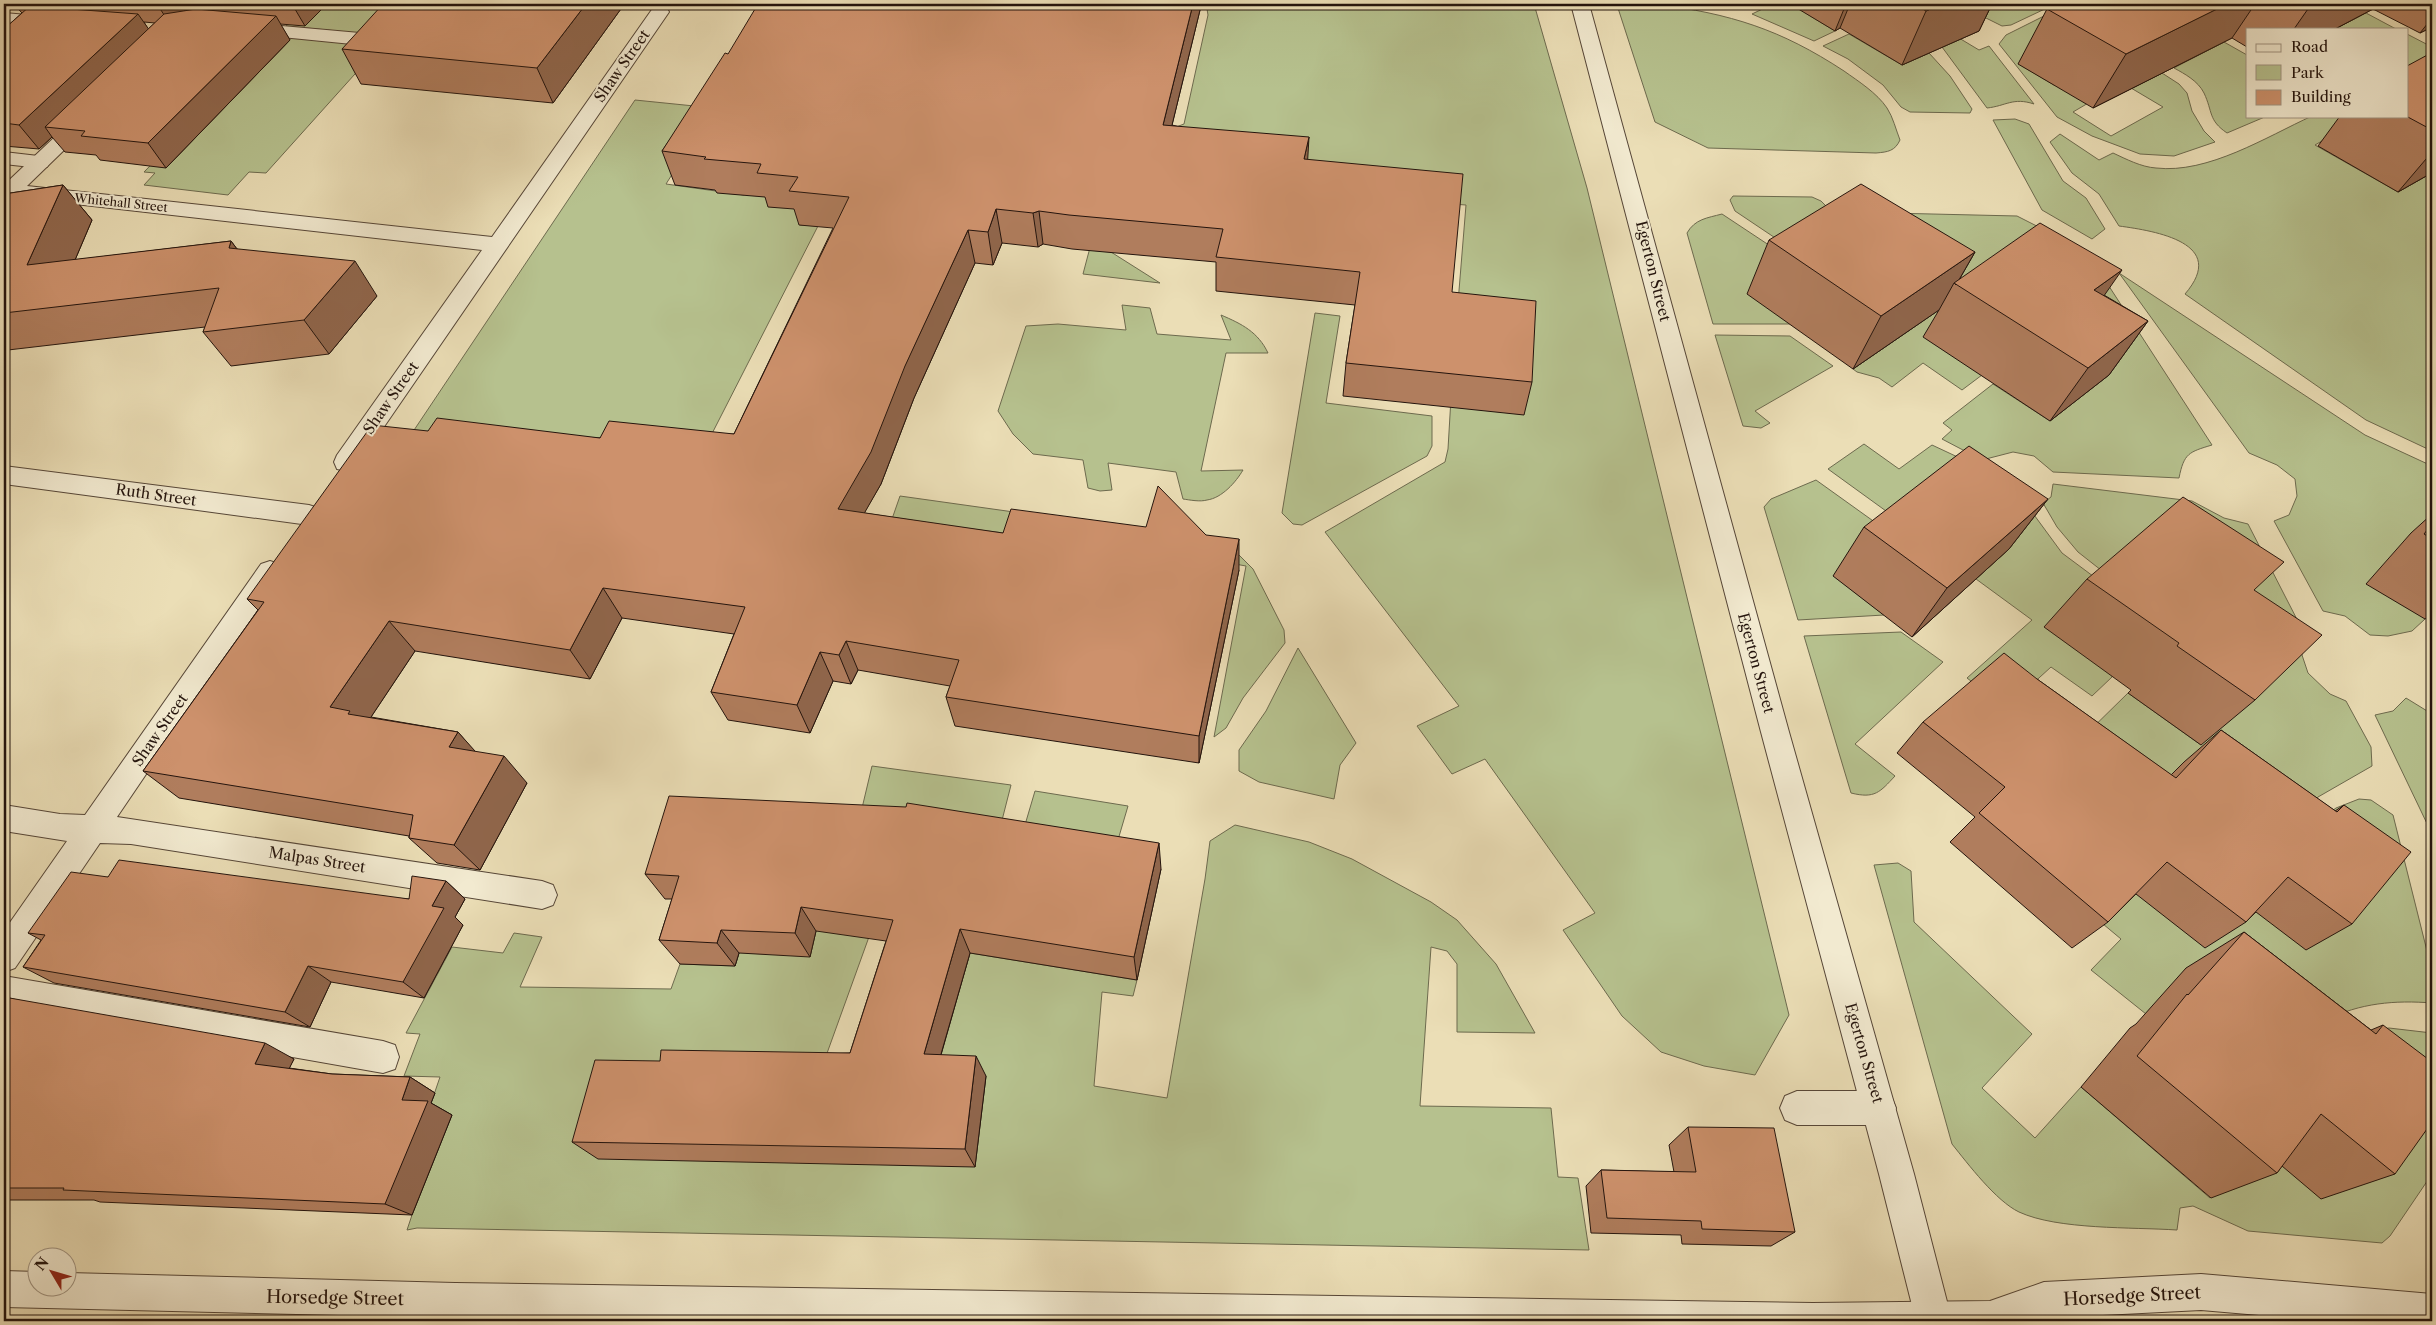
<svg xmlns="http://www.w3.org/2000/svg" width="2436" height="1325" viewBox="0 0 2436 1325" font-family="'Libre Caslon Text',serif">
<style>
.green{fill:#b6c18e;stroke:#6d6a4e}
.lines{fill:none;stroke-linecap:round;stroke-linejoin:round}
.service-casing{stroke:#564637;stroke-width:2}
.minor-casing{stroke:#564637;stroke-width:2}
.tertiary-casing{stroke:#564637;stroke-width:2}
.service{fill:#f2ead0;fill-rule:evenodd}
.minor{fill:#f2ead0;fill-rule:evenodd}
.tertiary{fill:#f2ead0;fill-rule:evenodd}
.wall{fill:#b07d5d;stroke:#24140d;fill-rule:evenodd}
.shaded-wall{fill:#90664c;stroke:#24140d}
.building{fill:#cd916c;stroke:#24140d}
.labels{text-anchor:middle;stroke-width:4;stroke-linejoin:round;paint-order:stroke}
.far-street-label{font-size:12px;fill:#24140d;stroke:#f2ead0}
.street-label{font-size:15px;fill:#24140d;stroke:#f2ead0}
.near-street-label{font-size:18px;fill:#24140d;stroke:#f2ead0}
</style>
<rect width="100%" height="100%" fill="#ebdeb6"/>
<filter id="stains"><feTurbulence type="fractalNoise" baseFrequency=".004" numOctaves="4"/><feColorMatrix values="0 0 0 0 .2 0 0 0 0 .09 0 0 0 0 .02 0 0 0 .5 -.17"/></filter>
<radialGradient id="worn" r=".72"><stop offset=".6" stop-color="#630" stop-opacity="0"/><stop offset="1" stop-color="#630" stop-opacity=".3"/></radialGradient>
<g class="green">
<path d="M 309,4 L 414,4 L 389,36 L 286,26 Z"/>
<path d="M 1157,4 L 1534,4 L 1587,188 L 1789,1015 L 1755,1075 L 1704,1066 L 1661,1052 L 1622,1016 L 1563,930 L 1595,913 L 1485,759 L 1452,774 L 1417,726 L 1459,706 L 1325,532 L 1445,462 L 1448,449 L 1453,364 L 1466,205 L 1411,201 L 1155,135 L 1184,124 L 1208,15 L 1207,9 Z"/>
<path d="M 1656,4 C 1731,14 1780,29 1844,71 C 1858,81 1877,93 1887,108 C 1893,117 1896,130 1900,140 C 1895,151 1888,152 1876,153 L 1708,148 L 1655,122 L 1617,5 Z"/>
<path d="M 1773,4 L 1822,4 L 1804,12 L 1835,31 L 1814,41 L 1752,14 Z"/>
<path d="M 1993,4 L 2051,4 L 2049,7 L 2011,25 L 2002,26 L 1974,12 Z"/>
<path d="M 2064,6 L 2019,64 L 2054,85 L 2058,83 L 2090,102 L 2073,112 L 2111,136 L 2163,107 L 2131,88 L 2162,73 L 2179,84 L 2187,93 L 2192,111 L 2204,131 L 2215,142 L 2174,156 L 2140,154 L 2092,136 L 2057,117 L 1999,44 L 2006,35 Z"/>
<path d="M 2366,13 L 2396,29 L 2335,29 Z"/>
<path d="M 1849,34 L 1902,65 L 1929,53 L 1950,76 L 1972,109 L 1970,113 L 1910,112 L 1901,107 L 1883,85 L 1848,59 L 1823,46 Z"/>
<path d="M 2407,34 L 2432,47 L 2432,64 L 2407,79 Z"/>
<path d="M 278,35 L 381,45 L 266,173 L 249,172 L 228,195 L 144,185 L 155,173 L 144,172 Z"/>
<path d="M 1959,38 L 1979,50 L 1989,46 L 2034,104 C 2013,97 2006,106 1987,108 L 1942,47 Z"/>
<path d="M 2224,42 L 2247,55 L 2247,116 L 2267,116 L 2227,133 C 2208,120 2213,112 2204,93 C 2198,81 2185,74 2174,68 Z"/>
<path d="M 635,100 L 714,108 L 666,184 L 744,195 L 747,190 L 808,211 L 800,225 L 818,226 L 698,461 L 396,457 Z"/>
<path d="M 2312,116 L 2347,116 L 2348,126 L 2315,145 L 2398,192 L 2428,175 L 2432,177 L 2432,451 L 2366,420 L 2185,294 C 2229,243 2156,231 2119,226 L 2099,194 L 2072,173 L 2050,142 L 2060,134 L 2099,160 L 2113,153 C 2126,159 2141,167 2156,168 C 2208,174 2266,137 2312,116 Z"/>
<path d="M 2015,119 L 2029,124 L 2063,181 L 2086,198 L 2105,229 L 2092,239 L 2042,210 L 1993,120 Z"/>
<path d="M 1733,196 L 1812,197 L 1821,201 L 1838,218 L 1980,307 L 1982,375 L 1962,390 L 1923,363 L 1892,387 L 1879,378 L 1857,372 L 1853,369 L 1911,329 L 1735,211 L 1730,200 Z"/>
<path d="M 1847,212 L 2017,216 L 2080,248 L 2092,260 L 2212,445 C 2189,452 2184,453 2179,478 L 2053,472 L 2034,456 L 2013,452 L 1982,460 L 1942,439 L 1952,430 L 1943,423 L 1993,384 L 2050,421 L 2108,374 L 1979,297 Z"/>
<path d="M 1722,214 L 1796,263 L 1791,324 L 1713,324 L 1687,233 C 1695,219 1707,218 1722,214 Z"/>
<path d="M 1092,240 L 1160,283 L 1083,274 Z"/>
<path d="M 2119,273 L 2365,435 L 2432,466 L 2432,545 L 2425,619 L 2412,631 L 2388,636 L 2370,635 L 2345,616 L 2323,611 L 2274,521 L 2289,515 L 2297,496 L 2295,479 L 2277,465 L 2249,453 Z"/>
<path d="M 1122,305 L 1150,308 L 1157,334 L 1231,340 L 1221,315 C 1242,324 1258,332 1268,353 L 1226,353 L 1201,471 L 1243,470 C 1236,482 1222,498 1207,500 C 1200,502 1190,500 1183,499 L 1176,472 L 1108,463 L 1112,490 L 1100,491 L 1088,488 L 1083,460 L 1033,454 L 1013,434 L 998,411 L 1026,326 L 1058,324 L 1126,330 Z"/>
<path d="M 1315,313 L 1340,316 L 1326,403 L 1432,416 L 1432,446 L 1427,456 L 1302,525 L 1293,524 L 1282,513 Z"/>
<path d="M 1715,335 L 1790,336 L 1833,366 L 1755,411 L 1770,423 L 1761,428 L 1743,426 Z"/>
<path d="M 1864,444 L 1899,469 L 1932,445 L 1979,467 L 2029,508 L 2062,553 L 2109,588 L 2112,677 L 2092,696 L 2051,667 L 2006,708 L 1967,678 L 2032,620 L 1976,579 L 2009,549 L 1886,511 L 1828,469 Z"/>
<path d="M 1816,480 L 1890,533 L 1834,576 L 1884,615 L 1798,620 L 1764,507 L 1771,499 Z"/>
<path d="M 2053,484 L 2192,501 L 2224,518 L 2248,524 L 2305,635 L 2302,655 L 2308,673 L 2330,694 L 2346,701 L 2371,747 L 2372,766 L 2318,797 L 2283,833 L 2184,762 L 2149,799 L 2076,744 L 2128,693 L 2201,745 L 2106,574 L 2078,552 L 2057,527 L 2043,503 L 2051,497 Z"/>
<path d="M 900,496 L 1142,530 L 1131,549 L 892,519 Z"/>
<path d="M 1238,554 L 1253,569 L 1284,630 L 1285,643 L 1243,698 L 1226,728 L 1214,737 L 1246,566 L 1202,558 Z"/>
<path d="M 1901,632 L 1943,662 L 1855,744 L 1895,776 C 1880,792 1875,799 1851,793 L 1804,636 Z"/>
<path d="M 1298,648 L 1356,743 L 1340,765 L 1334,799 L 1259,782 L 1239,771 L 1239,750 L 1266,711 Z"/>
<path d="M 2406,698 L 2432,714 L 2432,834 L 2375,715 L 2393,711 Z"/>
<path d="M 872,766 L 1011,785 L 999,832 L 844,884 Z"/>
<path d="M 1035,791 L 1128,806 L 1115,850 L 1022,835 Z"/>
<path d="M 2359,799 L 2371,800 L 2393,815 L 2432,971 L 2432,1003 C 2395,1000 2360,1003 2326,1020 L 2146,1014 L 2091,970 L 2121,939 L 1995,834 L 2301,834 L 2336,808 Z"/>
<path d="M 1235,825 L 1309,842 L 1352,859 L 1431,902 L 1457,920 L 1496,964 L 1535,1033 L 1457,1032 L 1457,964 L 1447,951 L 1431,947 L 1420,1106 L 1551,1108 L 1558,1177 L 1578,1178 L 1589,1250 L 417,1228 L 407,1230 L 412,1215 L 427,1115 L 440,1077 L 404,1076 L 420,1034 L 406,1033 L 452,947 L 503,953 L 514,933 L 542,937 L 520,987 L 671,989 L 680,964 L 735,966 L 739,953 L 821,913 L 874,923 L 826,1056 L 867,1073 L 942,1048 L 970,953 L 1137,980 L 1133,996 L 1102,992 L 1094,1086 L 1167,1098 L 1205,879 L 1210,841 Z"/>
<path d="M 1898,863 L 1911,871 L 1914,922 L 2032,1034 L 1982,1088 L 2035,1138 L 2081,1087 L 2210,1198 L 2350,1034 L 2389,1028 L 2432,1033 L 2432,1174 L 2390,1236 L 2382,1243 L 2248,1231 L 2193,1206 L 2180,1208 L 2177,1230 C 2132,1227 2058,1230 2019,1212 C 1996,1201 1968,1164 1952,1144 L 1874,865 Z"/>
</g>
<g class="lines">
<defs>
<g id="service">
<path d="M 4,13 L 52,17 L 59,19 L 61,23 L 59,27 L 52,29 L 4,25 Z"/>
<path d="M 249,23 L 382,35 L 389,37 L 391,41 L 389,45 L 382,47 L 242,33 L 240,29 L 242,25 Z"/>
<path d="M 4,152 L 47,157 L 50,162 L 47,167 L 40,168 L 4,164 Z"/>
<path d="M 4,976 L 383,1041 L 395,1045 L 399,1057 L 395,1069 L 383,1073 L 4,1006 Z"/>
<path d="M 1797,1091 L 1879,1091 L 1891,1096 L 1896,1108 L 1891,1120 L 1879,1125 L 1797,1125 L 1785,1120 L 1780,1108 L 1785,1096 Z"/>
</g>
<g id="minor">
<path d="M 660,6 L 667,8 L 669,12 L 355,469 L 346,471 L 337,469 L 334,462 L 337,455 L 482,250 L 4,196 L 4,185 L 79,114 L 86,112 L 93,114 L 96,118 L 93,122 L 27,186 L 492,237 L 653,8 Z"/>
<path d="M 4,466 L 309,505 L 318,508 L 322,515 L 318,522 L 309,525 L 4,484 Z"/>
<path d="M 270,561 L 279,564 L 283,571 L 279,578 L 117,817 L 542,881 L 553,885 L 557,895 L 553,905 L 542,909 L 131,844 L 100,843 L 15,968 L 4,972 L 4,931 L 67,841 L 4,831 L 4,805 L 60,814 L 85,815 L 261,564 Z"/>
<path d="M 4,1271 L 38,1272 L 38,1288 L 68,1288 L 68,1273 L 455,1283 L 1813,1303 L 1990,1301 L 2044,1282 L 2201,1274 L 2432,1294 L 2432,1321 L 2329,1321 L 2201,1310 L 2044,1318 L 2035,1321 L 598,1321 L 4,1307 Z"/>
</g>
<path id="tertiary" d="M 1571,4 L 1589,4 L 1789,732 L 1914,1174 L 1952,1321 L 1916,1321 L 1879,1174 L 1761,732 Z"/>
</defs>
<use href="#service" class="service-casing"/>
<use href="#minor" class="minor-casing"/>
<use href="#tertiary" class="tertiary-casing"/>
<use href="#service" class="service"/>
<use href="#minor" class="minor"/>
<use href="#tertiary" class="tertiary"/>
</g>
<g class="wall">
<path d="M 14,4 L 327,4 L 305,26 L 280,24 L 290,40 L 166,168 L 100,160 L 96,155 L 65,152 L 52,137 L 39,149 L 4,146 L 4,29 L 22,13 L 21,12 ZM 191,5 L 193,9 L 184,11 ZM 144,22 L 155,23 L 148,29 Z"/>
<path d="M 1193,4 L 1200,4 L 1200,10 L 1172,125 L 1308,160 L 1452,292 L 1532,382 L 1524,415 L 1343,396 L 1346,363 L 1355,305 L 1216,291 L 1216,262 L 1072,249 L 1043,244 L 1038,247 L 1002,243 L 993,265 L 975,263 L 914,398 L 881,484 L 864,513 L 1239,570 L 1199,763 L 955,726 L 946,697 L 950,686 L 858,670 L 851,684 L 833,681 L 810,733 L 728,720 L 711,692 L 734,634 L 622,618 L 590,679 L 415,651 L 371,717 L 458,732 L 475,752 L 527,783 L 480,870 L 437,863 L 409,838 L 409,836 L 179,798 L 143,771 L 258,610 L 247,599 L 428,431 L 600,438 L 734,434 L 833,228 L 799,225 L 794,209 L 768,207 L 765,197 L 717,193 L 715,190 L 675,185 L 662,151 L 728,54 Z"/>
<path d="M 1790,4 L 1992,4 L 1979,31 L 1902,65 L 1840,28 L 1835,31 Z"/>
<path d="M 2058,4 L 2432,4 L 2432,27 L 2420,33 L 2373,9 L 2335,29 L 2247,29 L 2247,47 L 2232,38 L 2093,108 L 2018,64 L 2047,9 Z"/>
<path d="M 623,6 L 553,103 L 361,84 L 342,49 Z"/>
<path d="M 2432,53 L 2432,177 L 2428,175 L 2398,192 L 2318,146 L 2340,116 L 2407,116 Z"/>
<path d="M 63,185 L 92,220 L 75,260 L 231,241 L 237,249 L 377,296 L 329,354 L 231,366 L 203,332 L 205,327 L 8,350 L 4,346 L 4,194 Z"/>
<path d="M 1769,240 L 1975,252 L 1959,280 L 2104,295 L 2148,321 L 2109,375 L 2050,421 L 1923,337 L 1939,310 L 1853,369 L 1747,294 Z"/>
<path d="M 2048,499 L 2009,549 L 1912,637 L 1833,576 L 1864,527 Z"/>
<path d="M 2432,514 L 2432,615 L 2425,619 L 2366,584 L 2411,533 Z"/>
<path d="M 2087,579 L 2254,590 L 2255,700 L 2201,745 L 2128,693 L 2131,690 L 2044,627 Z"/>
<path d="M 2037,679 L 2171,775 L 2184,762 L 2221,730 L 2335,811 L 2344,805 L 2352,924 L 2306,950 L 2256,912 L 2246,922 L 2205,948 L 2136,894 L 2108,922 L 2072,948 L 1950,842 L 1975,817 L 1897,753 L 1923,722 Z"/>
<path d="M 1161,869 L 1137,980 L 970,953 L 941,1055 L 986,1076 L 975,1167 L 598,1159 L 572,1142 L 660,1061 L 850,1053 L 886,941 L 816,931 L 810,957 L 739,953 L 735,966 L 680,964 L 659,940 L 672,899 L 665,899 L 645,874 Z"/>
<path d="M 108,877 L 409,899 L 446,881 L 465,899 L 455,917 L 463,925 L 424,998 L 331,982 L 310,1027 L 54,983 L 23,967 L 41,940 L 28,933 Z"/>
<path d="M 2244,932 L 2371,1030 L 2383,1025 L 2395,1174 L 2321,1199 L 2282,1166 L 2277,1173 L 2211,1198 L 2081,1087 L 2130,1028 L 2136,1024 L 2186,968 Z"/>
<path d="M 4,997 L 294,1059 L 289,1068 L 332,1074 L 410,1077 L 435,1093 L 431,1103 L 452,1115 L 412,1215 L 100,1202 L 94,1200 L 4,1200 Z"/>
<path d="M 1688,1127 L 1795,1232 L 1771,1246 L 1682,1244 L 1681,1235 L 1591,1233 L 1586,1186 L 1601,1170 L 1674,1172 L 1669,1145 Z"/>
</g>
<g class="shaded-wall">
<path d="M 157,4 L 204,4 L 212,17 L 200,19 L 191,5 L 170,24 Z"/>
<path d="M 292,4 L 327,4 L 305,26 Z"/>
<path d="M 586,4 L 623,4 L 623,6 L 553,103 L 537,68 Z"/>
<path d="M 1193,4 L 1200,4 L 1200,10 L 1164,158 L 1163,125 Z"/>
<path d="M 1846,4 L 1850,4 L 1840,28 L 1835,31 Z"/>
<path d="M 1942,4 L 1992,4 L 1979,31 L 1902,65 L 1926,11 Z"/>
<path d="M 2227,4 L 2255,4 L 2232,38 L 2093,108 L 2126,54 Z"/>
<path d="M 2315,4 L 2378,4 L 2373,9 L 2335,29 L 2294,29 L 2310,6 Z"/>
<path d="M 138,14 L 155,38 L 45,127 L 52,137 L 39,149 L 19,125 Z"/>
<path d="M 276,16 L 290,40 L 166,168 L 148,143 Z"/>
<path d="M 2432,18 L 2432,27 L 2420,33 Z"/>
<path d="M 1309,137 L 1307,171 L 1304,159 Z"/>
<path d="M 2432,152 L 2432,170 L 2428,175 L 2398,192 Z"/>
<path d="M 63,185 L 92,220 L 58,300 L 27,265 Z"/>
<path d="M 996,209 L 1002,243 L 993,265 L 988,232 Z"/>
<path d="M 1039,211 L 1043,244 L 1038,247 L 1033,213 Z"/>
<path d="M 968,230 L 975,263 L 914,398 L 881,484 L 849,540 L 838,509 Z"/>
<path d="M 231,241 L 257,276 L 229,248 Z"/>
<path d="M 1975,252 L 1956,285 L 1954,283 L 1939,310 L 1853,369 L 1881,316 Z"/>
<path d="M 355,261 L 377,296 L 329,354 L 304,320 Z"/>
<path d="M 2122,270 L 2085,323 L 2094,290 Z"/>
<path d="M 2148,321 L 2109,375 L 2050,421 L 2088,368 Z"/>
<path d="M 2048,499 L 2009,549 L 1912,637 L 1947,588 Z"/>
<path d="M 1239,539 L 1239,570 L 1199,763 L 1199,736 Z"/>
<path d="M 603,588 L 622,618 L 590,679 L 570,650 Z"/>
<path d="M 389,621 L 415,651 L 365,726 L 330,707 Z"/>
<path d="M 846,641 L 858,670 L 851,684 L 839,655 Z"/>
<path d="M 820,652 L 833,681 L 810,733 L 797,705 Z"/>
<path d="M 458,732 L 483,760 L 449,747 Z"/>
<path d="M 504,756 L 527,783 L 480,870 L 454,845 Z"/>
<path d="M 1159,843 L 1161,869 L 1137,980 L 1134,957 Z"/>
<path d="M 446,881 L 465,899 L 455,917 L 463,925 L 424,998 L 403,982 L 432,906 Z"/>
<path d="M 801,907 L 816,931 L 810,957 L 795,933 Z"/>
<path d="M 960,929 L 970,953 L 935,1075 L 924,1054 Z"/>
<path d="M 721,930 L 739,953 L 735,966 L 717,943 Z"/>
<path d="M 308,966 L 331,982 L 310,1027 L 285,1012 Z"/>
<path d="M 265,1043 L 294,1059 L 284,1079 L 255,1064 Z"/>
<path d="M 976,1056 L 986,1076 L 975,1167 L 965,1149 Z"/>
<path d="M 410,1077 L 435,1093 L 431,1103 L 452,1115 L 412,1215 L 385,1204 L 402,1100 Z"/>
</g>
<g class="building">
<path d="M 383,4 L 586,4 L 537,68 L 342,49 Z"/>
<path d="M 758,4 L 1193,4 L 1163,125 L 1309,137 L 1304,159 L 1463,174 L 1452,292 L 1536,301 L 1532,382 L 1346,363 L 1360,272 L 1216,257 L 1223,229 L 1069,215 L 1039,211 L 1033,213 L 996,209 L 988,232 L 968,230 L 905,366 L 871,452 L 838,509 L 1003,533 L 1011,509 L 1146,527 L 1158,486 L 1206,535 L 1239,539 L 1199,736 L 946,697 L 959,660 L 846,641 L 839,655 L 820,652 L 797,705 L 711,692 L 745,607 L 603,588 L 570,650 L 389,621 L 330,707 L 350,711 L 348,714 L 458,732 L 449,747 L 504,756 L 454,845 L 409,838 L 413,815 L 143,771 L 264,602 L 247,599 L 372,425 L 428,431 L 437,418 L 600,438 L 609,421 L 734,434 L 849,197 L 789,191 L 798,177 L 757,173 L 761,164 L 704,159 L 706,157 L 662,151 L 725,53 L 728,54 Z"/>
<path d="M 1914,4 L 1942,4 L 1926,11 Z"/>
<path d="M 2058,4 L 2227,4 L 2126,54 L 2047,9 Z"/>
<path d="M 2306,4 L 2315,4 L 2310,6 Z"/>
<path d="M 30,6 L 138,14 L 19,125 L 4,123 L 4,29 Z"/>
<path d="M 196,9 L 276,16 L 148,143 L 81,136 L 85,131 L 45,127 L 164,14 Z"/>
<path d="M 2431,53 L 2432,53 L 2432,130 L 2406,116 L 2407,116 L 2407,66 Z"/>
<path d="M 1861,184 L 1975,252 L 1881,316 L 1769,240 Z"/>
<path d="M 63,185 L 27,265 L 231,241 L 229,248 L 355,261 L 304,320 L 203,332 L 219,288 L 4,313 L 4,194 Z"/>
<path d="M 2040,223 L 2122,270 L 2094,290 L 2148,321 L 2088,368 L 1954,283 Z"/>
<path d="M 1969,446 L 2048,499 L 1947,588 L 1864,527 Z"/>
<path d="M 2183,497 L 2284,562 L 2254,590 L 2322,635 L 2255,700 L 2177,646 L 2179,643 L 2087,579 Z"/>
<path d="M 2432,524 L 2432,539 L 2424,534 Z"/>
<path d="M 2004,653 L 2037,679 L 2176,778 L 2221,730 L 2337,812 L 2344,805 L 2411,852 L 2352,924 L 2288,877 L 2246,922 L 2167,862 L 2108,922 L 1979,813 L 2005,787 L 1923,722 Z"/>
<path d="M 669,796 L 906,807 L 907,803 L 1159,843 L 1134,957 L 960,929 L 924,1054 L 976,1056 L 965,1149 L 572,1142 L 595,1060 L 660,1061 L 661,1050 L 850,1053 L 893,920 L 801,907 L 795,933 L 721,930 L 717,943 L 659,940 L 679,876 L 645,874 Z"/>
<path d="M 119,860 L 409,899 L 412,876 L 446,881 L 432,906 L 444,908 L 403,982 L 308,966 L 285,1012 L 23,967 L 45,935 L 28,933 L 71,872 L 108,877 Z"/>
<path d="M 2244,932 L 2376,1034 L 2383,1025 L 2432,1062 L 2432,1122 L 2395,1174 L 2321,1114 L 2277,1173 L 2137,1056 L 2187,994 L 2188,995 Z"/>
<path d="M 4,997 L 265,1043 L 255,1064 L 332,1074 L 410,1077 L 402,1100 L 428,1101 L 385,1204 L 63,1190 L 64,1188 L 4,1188 Z"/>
<path d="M 1688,1127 L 1774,1128 L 1795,1232 L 1702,1229 L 1701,1221 L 1607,1218 L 1601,1170 L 1696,1172 Z"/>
</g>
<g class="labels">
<g class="far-street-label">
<text transform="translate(121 203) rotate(6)" y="4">Whitehall Street</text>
</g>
<g class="street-label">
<text transform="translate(622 66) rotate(-55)" y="5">Shaw Street</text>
<text transform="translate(1653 271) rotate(76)" y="5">Egerton Street</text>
<text transform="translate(391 398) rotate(-55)" y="5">Shaw Street</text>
<text transform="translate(156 495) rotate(8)" y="5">Ruth Street</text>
<text transform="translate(1756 663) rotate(75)" y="5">Egerton Street</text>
<text transform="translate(160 730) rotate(-55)" y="5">Shaw Street</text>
<text transform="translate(317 860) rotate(9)" y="5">Malpas Street</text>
<text transform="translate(1864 1053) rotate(74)" y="5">Egerton Street</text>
</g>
<g class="near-street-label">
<text transform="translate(2132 1296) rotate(-3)" y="6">Horsedge Street</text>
<text transform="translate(335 1298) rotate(1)" y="6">Horsedge Street</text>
</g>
</g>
<rect width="2436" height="1325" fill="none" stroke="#ebdeb6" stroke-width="20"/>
<rect x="5" y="5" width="2426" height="1315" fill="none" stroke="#24140d" stroke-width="2.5"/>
<rect x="10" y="10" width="2416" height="1305" fill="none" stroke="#24140d"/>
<rect x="2246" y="28" width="162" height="90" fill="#f2ead0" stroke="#a09482"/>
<rect x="2256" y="44" width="25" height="8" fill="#f2ead0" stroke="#a09482"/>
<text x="2291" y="52" font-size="15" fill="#24140d">Road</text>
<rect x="2256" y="65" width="25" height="15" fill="#b6c18e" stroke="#a09482"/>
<text x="2291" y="78" font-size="15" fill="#24140d">Park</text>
<rect x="2256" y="90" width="25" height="15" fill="#cd916c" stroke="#a09482"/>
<text x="2291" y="102" font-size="15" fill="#24140d">Building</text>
<g transform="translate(52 1272) rotate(308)"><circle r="24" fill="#f2ead0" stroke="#a09482"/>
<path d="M0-4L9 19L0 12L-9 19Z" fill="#8f2418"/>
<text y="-8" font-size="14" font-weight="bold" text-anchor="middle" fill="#24140d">N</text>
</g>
<rect width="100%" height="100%" filter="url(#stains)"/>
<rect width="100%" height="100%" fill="url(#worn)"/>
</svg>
